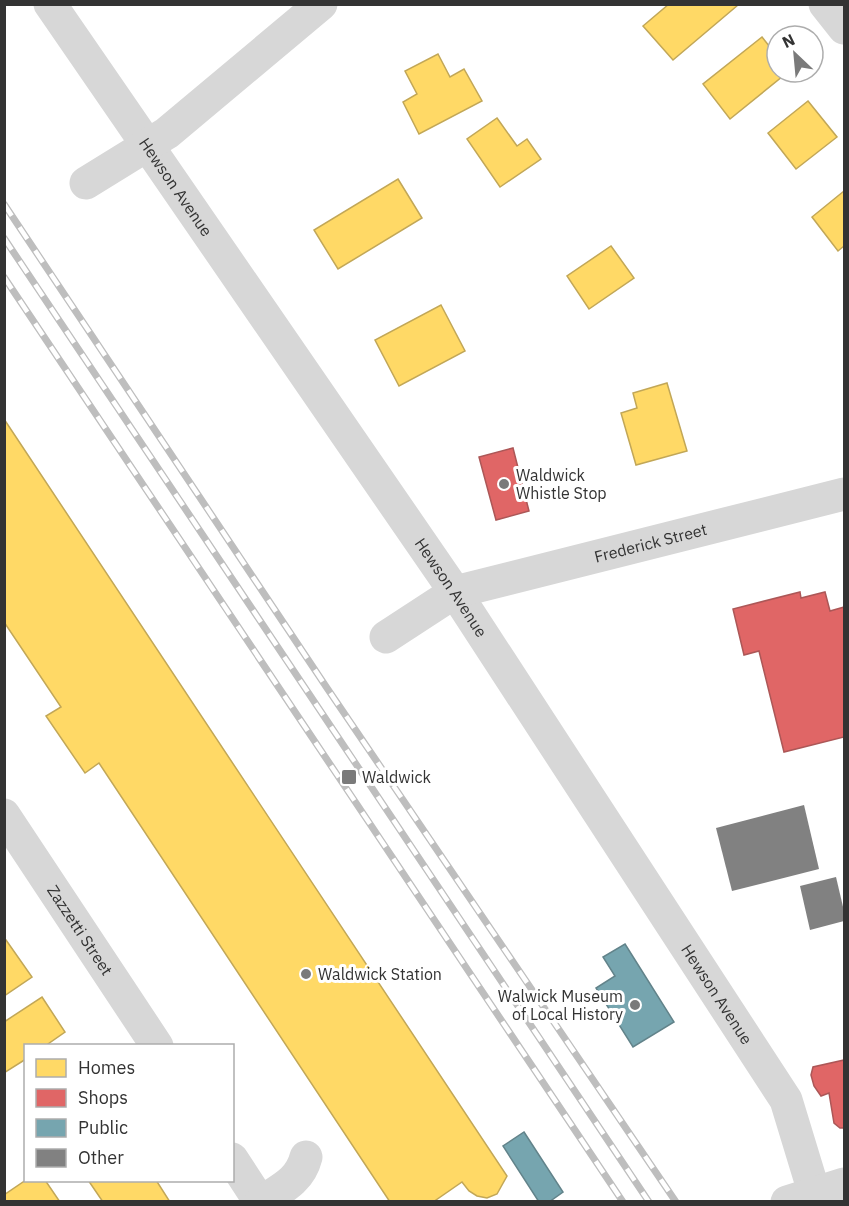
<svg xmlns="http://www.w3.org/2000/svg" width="849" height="1206" viewBox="0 0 849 1206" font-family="'IBM Plex Sans',sans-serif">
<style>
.homes{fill:#ffd966;stroke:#c2a757;stroke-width:1.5}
.shops{fill:#e06666;stroke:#ac5757;stroke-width:1.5}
.public{fill:#76a5af;stroke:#62838a;stroke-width:1.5}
.building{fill:#818181}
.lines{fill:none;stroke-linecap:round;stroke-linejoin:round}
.minor{stroke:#d7d7d7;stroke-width:33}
.rail-casing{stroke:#bebebe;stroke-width:7}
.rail{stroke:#fff;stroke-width:4.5;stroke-dasharray:14;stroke-linecap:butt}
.poi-dot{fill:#7a7a7a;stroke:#fff;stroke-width:2}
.labels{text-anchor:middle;stroke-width:6;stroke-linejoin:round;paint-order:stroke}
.street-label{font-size:16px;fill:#333;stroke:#fff}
.poi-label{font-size:16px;fill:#333;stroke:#fff;text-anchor:start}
</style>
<rect width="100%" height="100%" fill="#fff"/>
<g class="homes">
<path d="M 669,4 L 737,4 L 738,5 L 673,60 L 643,26 Z"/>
<path d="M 762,37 L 777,56 L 777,72 L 788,72 L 730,119 L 703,84 Z"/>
<path d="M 438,54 L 450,77 L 464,69 L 482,101 L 419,134 L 403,102 L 417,94 L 405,71 Z"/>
<path d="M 808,101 L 837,137 L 796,169 L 768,133 Z"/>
<path d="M 497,118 L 517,146 L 527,139 L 541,159 L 500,187 L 467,139 Z"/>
<path d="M 398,179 L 422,218 L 338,269 L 314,230 Z"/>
<path d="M 844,191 L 844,246 L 838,251 L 812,217 Z"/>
<path d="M 611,246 L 634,278 L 589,309 L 567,276 Z"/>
<path d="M 441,305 L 465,351 L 399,386 L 375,340 Z"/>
<path d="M 667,383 L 687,451 L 636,465 L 621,413 L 637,408 L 633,393 Z"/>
<path d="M 4,419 L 507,1176 L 497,1194 L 487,1198 L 477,1196 L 469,1191 L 462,1182 L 433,1202 L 390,1202 L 99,763 L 85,773 L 46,716 L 61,707 L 4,622 Z"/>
<path d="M 6,940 L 32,977 L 4,996 L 4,941 Z"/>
<path d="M 42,997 L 65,1032 L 45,1046 L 26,1046 L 26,1059 L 4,1073 L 4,1022 Z"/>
<path d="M 26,1180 L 45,1180 L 60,1202 L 4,1202 L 4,1195 Z"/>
<path d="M 88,1180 L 156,1180 L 170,1202 L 103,1202 Z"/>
</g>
<g class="shops">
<path d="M 513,448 L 529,511 L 496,520 L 479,457 Z"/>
<path d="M 800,592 L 801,598 L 825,592 L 830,611 L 844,607 L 844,737 L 784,752 L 759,651 L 744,655 L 733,609 Z"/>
<path d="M 844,1060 L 844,1128 L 840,1128 L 834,1123 L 829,1093 L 821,1096 L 814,1086 L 811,1075 L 813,1067 Z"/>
</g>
<g class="public">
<path d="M 625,944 L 674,1022 L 633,1047 L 596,988 L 615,976 L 603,957 Z"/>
<path d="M 524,1132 L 563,1192 L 549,1202 L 539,1202 L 503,1146 Z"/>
</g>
<g class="building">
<path d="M 804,805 L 819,869 L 732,891 L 716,828 Z"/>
<path d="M 836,877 L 844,911 L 844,921 L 810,930 L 800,886 Z"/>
</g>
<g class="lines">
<g class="minor">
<path id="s1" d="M 50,4 L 455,592 L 786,1100 L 814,1192"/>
<path d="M 825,4 L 844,28"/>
<path d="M 86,183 L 167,133 L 321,4"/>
<path id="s2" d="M 386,637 L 455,592 L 844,494"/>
<path id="s3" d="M 4,815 L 157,1046"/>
<path d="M 232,1159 L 260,1202"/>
<path d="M 261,1202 C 281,1189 300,1181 306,1157"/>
<path d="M 787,1202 L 844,1184"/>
</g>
<defs>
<g id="rail">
<path d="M 4,204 L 327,688 L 676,1202"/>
<path d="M 4,238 L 649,1202"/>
<path d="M 4,277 L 623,1202"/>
</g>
</defs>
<use href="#rail" class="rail-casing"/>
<use href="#rail" class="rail"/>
</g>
<g class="poi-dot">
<circle cx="504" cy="484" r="6"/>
<rect x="341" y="769" width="16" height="16" rx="3"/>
<circle cx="306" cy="974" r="6"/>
<circle cx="635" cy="1005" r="6"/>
</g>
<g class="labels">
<g class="street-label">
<text dy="6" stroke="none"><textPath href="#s1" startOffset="222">Hewson Avenue</textPath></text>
<text dy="6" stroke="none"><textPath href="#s2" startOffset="284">Frederick Street</textPath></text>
<text dy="6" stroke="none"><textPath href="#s1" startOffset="708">Hewson Avenue</textPath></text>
<text dy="6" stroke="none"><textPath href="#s3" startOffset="138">Zazzetti Street</textPath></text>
<text dy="6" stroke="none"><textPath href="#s1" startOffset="1194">Hewson Avenue</textPath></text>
</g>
<g class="poi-label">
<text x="516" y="481">Waldwick<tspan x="516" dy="18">Whistle Stop</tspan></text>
<text x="362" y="783">Waldwick</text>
<text x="318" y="980">Waldwick Station</text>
<text x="623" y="1002" text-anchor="end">Walwick Museum<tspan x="623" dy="18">of Local History</tspan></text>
</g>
</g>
<rect width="849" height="1206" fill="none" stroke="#333333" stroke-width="12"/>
<rect x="24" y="1044" width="210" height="138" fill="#ffffff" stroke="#adadad" stroke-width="1.5"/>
<rect x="36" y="1059" width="30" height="18" fill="#ffd966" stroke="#adadad" stroke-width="1.5"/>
<text x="78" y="1074" font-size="18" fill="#333333">Homes</text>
<rect x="36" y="1089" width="30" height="18" fill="#e06666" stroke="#adadad" stroke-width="1.5"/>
<text x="78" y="1104" font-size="18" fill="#333333">Shops</text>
<rect x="36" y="1119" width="30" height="18" fill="#76a5af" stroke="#adadad" stroke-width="1.5"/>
<text x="78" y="1134" font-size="18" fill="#333333">Public</text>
<rect x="36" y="1149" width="30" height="18" fill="#818181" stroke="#adadad" stroke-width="1.5"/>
<text x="78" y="1164" font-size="18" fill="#333333">Other</text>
<g transform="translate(795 54) rotate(334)"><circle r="28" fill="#ffffff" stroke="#adadad" stroke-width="1.5"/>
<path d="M0-4.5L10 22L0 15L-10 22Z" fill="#7a7a7a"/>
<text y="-9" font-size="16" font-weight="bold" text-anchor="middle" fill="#333333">N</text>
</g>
</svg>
